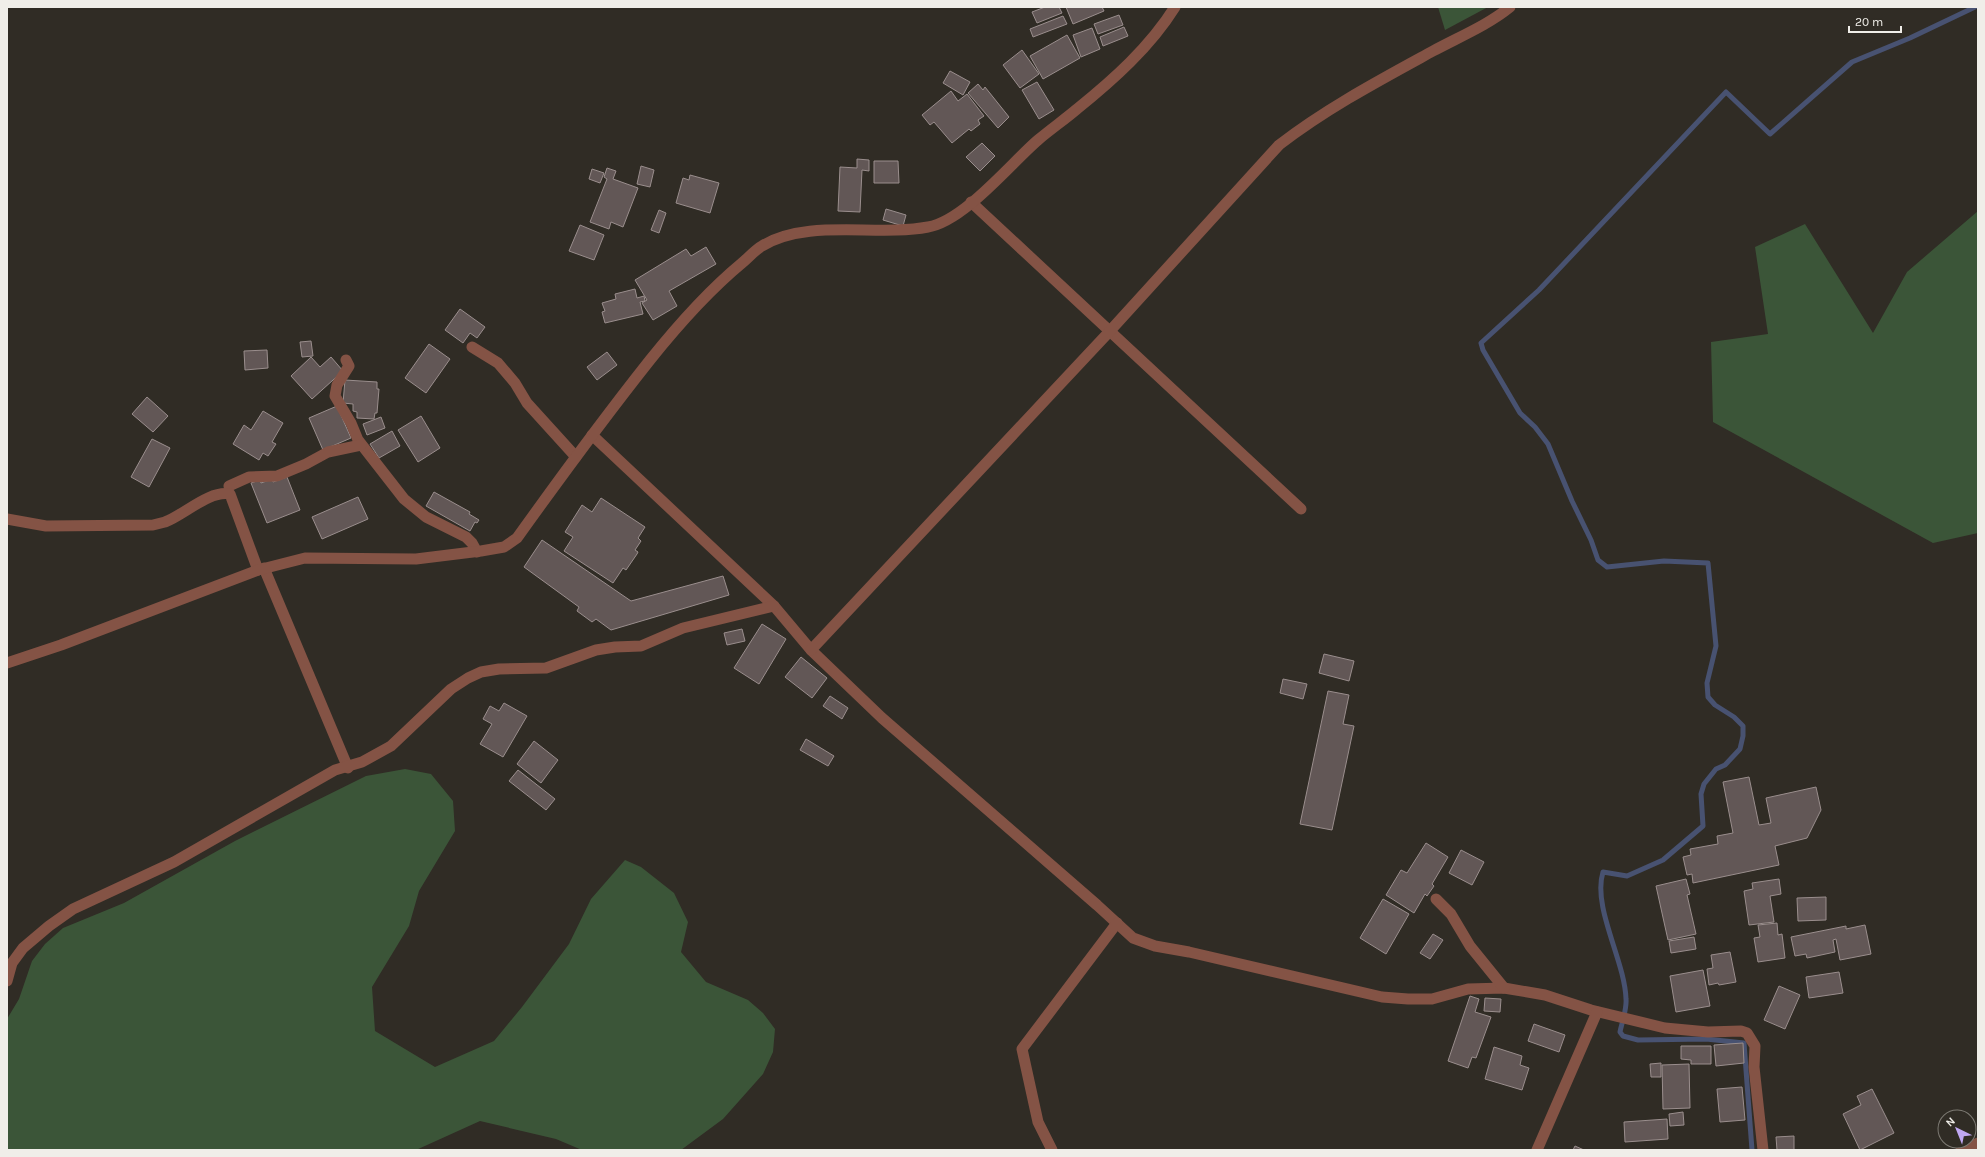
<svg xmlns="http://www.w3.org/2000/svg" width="1985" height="1157" viewBox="0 0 1985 1157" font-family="Karla,sans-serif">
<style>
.green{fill:#3b5538}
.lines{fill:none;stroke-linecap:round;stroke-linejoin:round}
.stream{stroke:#485271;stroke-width:5}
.building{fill:#625756;stroke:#9a8e8d}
.minor{stroke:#845345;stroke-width:11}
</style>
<rect width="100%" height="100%" fill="#302c25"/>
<g class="green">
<path d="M 1438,7 L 1488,7 L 1445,30 Z"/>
<path d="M 1978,211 L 1978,533 L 1933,543 L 1713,422 L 1711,342 L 1768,334 L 1755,247 L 1805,224 L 1873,333 L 1907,272 Z"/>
<path d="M 405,769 L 431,774 L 453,801 L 455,831 L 419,891 L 409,926 L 372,987 L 375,1031 L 435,1067 L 494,1041 L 522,1007 L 569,944 L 591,899 L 625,860 L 641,867 L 674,893 L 688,922 L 681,952 L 706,982 L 748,1000 L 763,1013 L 775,1029 L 773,1052 L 763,1074 L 723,1119 L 681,1150 L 582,1150 L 556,1139 L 480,1121 L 416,1150 L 7,1150 L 7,1019 L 19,999 L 32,961 L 45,944 L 63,928 L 124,903 L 235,841 L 366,776 Z"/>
</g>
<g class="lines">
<path class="stream" d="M 1752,1150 L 1744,1043 L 1706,1039 L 1638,1040 L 1623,1036 L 1620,1032 C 1622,1022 1627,1009 1626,999 C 1625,961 1592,907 1603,872 L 1627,876 L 1663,860 L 1703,826 L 1701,794 L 1704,784 L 1716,769 L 1725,765 L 1740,749 L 1743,736 L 1743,726 L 1734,717 L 1715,705 L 1708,697 L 1707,683 L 1716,646 L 1708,563 L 1664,561 L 1607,567 L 1598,560 L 1591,540 L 1572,501 L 1548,444 L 1535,427 L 1520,413 L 1483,350 L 1481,343 L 1539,290 L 1726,92 L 1770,134 L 1852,62 L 1910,38 L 1975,7"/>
</g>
<g class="building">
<path d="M 1045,7 L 1059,7 L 1062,13 L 1037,23 L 1032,12 Z"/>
<path d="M 1066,7 L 1102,7 L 1104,11 L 1073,24 Z"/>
<path d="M 1119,15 L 1123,25 L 1098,34 L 1094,24 Z"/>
<path d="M 1063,16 L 1067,24 L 1033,37 L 1030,29 Z"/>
<path d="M 1124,27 L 1128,36 L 1103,46 L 1100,37 Z"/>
<path d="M 1092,28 L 1100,49 L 1081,57 L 1073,35 Z"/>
<path d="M 1067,35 L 1080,58 L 1043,79 L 1030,56 Z"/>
<path d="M 1022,50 L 1039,74 L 1020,88 L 1003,65 Z"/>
<path d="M 950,71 L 970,82 L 963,95 L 943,83 Z"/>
<path d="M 1037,82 L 1054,110 L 1039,119 L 1022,90 Z"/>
<path d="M 978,84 L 983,90 L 985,87 L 1009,117 L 998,128 L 968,93 Z"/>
<path d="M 951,91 L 958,101 L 967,94 L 984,116 L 978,120 L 980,124 L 971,131 L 969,129 L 952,143 L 934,122 L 930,125 L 922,115 Z"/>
<path d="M 982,143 L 995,156 L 980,171 L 966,157 Z"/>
<path d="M 857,159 L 869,160 L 869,171 L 862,170 L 860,212 L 838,211 L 840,167 L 857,168 Z"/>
<path d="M 874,161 L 898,161 L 899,183 L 874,183 Z"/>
<path d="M 641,166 L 654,170 L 650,187 L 637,184 Z"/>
<path d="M 607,168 L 616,171 L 613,179 L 638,188 L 623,227 L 611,222 L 609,229 L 590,222 L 607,179 L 604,177 Z"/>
<path d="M 592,169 L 604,173 L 600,183 L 589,179 Z"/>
<path d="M 690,175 L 719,183 L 710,213 L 676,203 L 683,178 L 689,180 Z"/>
<path d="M 886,209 L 906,215 L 903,226 L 883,220 Z"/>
<path d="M 659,210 L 666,213 L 659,233 L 651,230 Z"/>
<path d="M 580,225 L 604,235 L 594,260 L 569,251 Z"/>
<path d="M 706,247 L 716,264 L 669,291 L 677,306 L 653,320 L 642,303 L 647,300 L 635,280 L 686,249 L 691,256 Z"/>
<path d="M 635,289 L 637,298 L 644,296 L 645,301 L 640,302 L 643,314 L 605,323 L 602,312 L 605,311 L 602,303 L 616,299 L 615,294 Z"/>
<path d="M 460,309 L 485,327 L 477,338 L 470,333 L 463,343 L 445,330 Z"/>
<path d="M 311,341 L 313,356 L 302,357 L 300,342 Z"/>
<path d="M 429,344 L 450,359 L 426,393 L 405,378 Z"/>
<path d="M 267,350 L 268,368 L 245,370 L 244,351 Z"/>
<path d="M 607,352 L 617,365 L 597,380 L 587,367 Z"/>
<path d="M 311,357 L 320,367 L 331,357 L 343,371 L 312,399 L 291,376 Z"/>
<path d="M 345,380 L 377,382 L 377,389 L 379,389 L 377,413 L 375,413 L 374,419 L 357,418 L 357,412 L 353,411 L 353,404 L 343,403 Z"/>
<path d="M 147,397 L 168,416 L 153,432 L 132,414 Z"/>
<path d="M 337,406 L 351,438 L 323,450 L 309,418 Z"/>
<path d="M 263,411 L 283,423 L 272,442 L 276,444 L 268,456 L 263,453 L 259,460 L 233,444 L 244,425 L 251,430 Z"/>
<path d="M 421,416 L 440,448 L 418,462 L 398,430 Z"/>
<path d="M 381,417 L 385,428 L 367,435 L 363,424 Z"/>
<path d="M 392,431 L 400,446 L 379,458 L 370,444 Z"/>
<path d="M 152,439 L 170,448 L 149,487 L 131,477 Z"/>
<path d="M 287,477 L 300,510 L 267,523 L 251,483 L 260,480 L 261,483 L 272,479 L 273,482 Z"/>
<path d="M 434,492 L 470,512 L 469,514 L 479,520 L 477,523 L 475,522 L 470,531 L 426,506 Z"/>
<path d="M 358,497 L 368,519 L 322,539 L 312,517 Z"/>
<path d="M 601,498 L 645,527 L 638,538 L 641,541 L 635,550 L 638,552 L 637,554 L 626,570 L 623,568 L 613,583 L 564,551 L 573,537 L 565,532 L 582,505 L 592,512 Z"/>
<path d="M 542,540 L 631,601 L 723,576 L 729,595 L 611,630 L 596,619 L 592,622 L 577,611 L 579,607 L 524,567 Z"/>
<path d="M 762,624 L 786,639 L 759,684 L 734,668 Z"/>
<path d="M 742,629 L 745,641 L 727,645 L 724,633 Z"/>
<path d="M 1324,654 L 1354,661 L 1349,681 L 1319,673 Z"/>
<path d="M 801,657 L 827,678 L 812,698 L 785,677 Z"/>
<path d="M 1283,679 L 1307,684 L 1303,699 L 1280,693 Z"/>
<path d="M 1328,691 L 1349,695 L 1343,724 L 1354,726 L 1332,830 L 1300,824 Z"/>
<path d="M 830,696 L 848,708 L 842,719 L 823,706 Z"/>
<path d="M 504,703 L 527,716 L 503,757 L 480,744 L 492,724 L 483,719 L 490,706 L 499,711 Z"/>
<path d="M 806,739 L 834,756 L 828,766 L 800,750 Z"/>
<path d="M 534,741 L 558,760 L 541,783 L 517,764 Z"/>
<path d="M 518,770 L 555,799 L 546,810 L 509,781 Z"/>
<path d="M 1749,777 L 1759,825 L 1771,823 L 1766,798 L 1816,787 L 1821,810 L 1807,838 L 1775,846 L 1779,865 L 1693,883 L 1692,874 L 1687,875 L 1683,857 L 1691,855 L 1690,849 L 1718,844 L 1717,836 L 1733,833 L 1723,782 Z"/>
<path d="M 1426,843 L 1448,857 L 1432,884 L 1434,886 L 1427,896 L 1425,894 L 1414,913 L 1386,895 L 1401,870 L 1407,873 Z"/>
<path d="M 1461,850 L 1484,862 L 1472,885 L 1449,873 Z"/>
<path d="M 1686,879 L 1690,894 L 1687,895 L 1696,934 L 1668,940 L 1656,886 Z"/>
<path d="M 1779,879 L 1781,894 L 1770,896 L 1774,922 L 1749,925 L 1744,891 L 1753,889 L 1752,883 Z"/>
<path d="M 1826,897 L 1826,920 L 1798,921 L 1797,898 Z"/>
<path d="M 1383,899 L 1409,914 L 1386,954 L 1360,938 Z"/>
<path d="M 1777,923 L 1778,935 L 1782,934 L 1785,958 L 1758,962 L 1754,938 L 1760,937 L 1758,925 Z"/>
<path d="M 1865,925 L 1871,954 L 1840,960 L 1836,939 L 1833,940 L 1835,952 L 1807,958 L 1806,954 L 1795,956 L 1791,937 L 1846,926 L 1846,929 Z"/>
<path d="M 1433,934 L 1443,940 L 1430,959 L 1420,953 Z"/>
<path d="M 1694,937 L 1696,949 L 1671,953 L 1669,941 Z"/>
<path d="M 1730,952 L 1736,982 L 1719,985 L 1718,983 L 1709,985 L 1707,969 L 1713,968 L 1711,955 Z"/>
<path d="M 1703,970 L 1710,1006 L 1676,1012 L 1670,976 Z"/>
<path d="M 1839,972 L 1843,993 L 1809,998 L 1806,977 Z"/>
<path d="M 1779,986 L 1800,995 L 1785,1029 L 1764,1020 Z"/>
<path d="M 1470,996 L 1479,999 L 1475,1012 L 1491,1017 L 1476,1058 L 1472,1057 L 1468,1068 L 1448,1061 Z"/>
<path d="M 1485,998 L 1501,999 L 1500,1012 L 1484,1011 Z"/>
<path d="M 1534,1024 L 1565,1035 L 1559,1052 L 1528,1041 Z"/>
<path d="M 1743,1043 L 1744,1063 L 1716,1066 L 1714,1045 Z"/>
<path d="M 1681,1046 L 1711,1046 L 1711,1064 L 1691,1064 L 1691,1060 L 1681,1059 Z"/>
<path d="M 1494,1047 L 1522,1056 L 1520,1065 L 1529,1068 L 1522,1090 L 1485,1079 Z"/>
<path d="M 1661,1063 L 1661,1077 L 1651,1077 L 1650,1064 Z"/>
<path d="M 1689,1064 L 1690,1108 L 1663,1109 L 1662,1065 Z"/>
<path d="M 1742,1087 L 1745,1120 L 1720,1122 L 1717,1089 Z"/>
<path d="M 1872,1089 L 1894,1133 L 1860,1150 L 1843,1114 L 1861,1105 L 1857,1096 Z"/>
<path d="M 1683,1112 L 1684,1125 L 1670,1126 L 1669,1114 Z"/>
<path d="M 1667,1119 L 1668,1139 L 1625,1142 L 1624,1122 Z"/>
<path d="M 1794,1136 L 1794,1150 L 1777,1150 L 1776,1137 Z"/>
<path d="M 1575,1146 L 1584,1150 L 1573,1150 Z"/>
</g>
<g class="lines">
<g class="minor">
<path d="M 971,202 L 1301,509"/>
<path d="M 472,347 L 498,363 L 515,383 L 527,403 L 576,457"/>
<path d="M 346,360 L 349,366 L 337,385 L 335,396 L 351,423 L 358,440 L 404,499 L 426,517 L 466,537 L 472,543 L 477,552"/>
<path d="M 592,435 L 774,606 L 811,650 L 882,718 L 1097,905 L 1133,938 L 1155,946 L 1189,952 L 1382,997 L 1408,999 L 1432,999 L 1468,989 L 1504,988 L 1545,995 L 1591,1010 L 1665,1028 L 1708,1032 L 1741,1031 L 1747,1033 L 1755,1046 L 1754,1067 L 1763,1150"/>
<path d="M 229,486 L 249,477 L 277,476 L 306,464 L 328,452 L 361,445"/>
<path d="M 7,519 L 46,526 L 153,525 C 157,524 161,523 165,522 C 184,515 209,490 230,494 L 258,570"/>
<path d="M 264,568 L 348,768"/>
<path d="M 811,650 L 1109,332 L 1279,145 C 1327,108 1380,80 1433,51 C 1459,37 1488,25 1510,7"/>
<path d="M 7,663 L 61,645 L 258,570 L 305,558 L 416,559 L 481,551 L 504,547 L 517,538 C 560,478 604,418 650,360 C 678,325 707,292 742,263 C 748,258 755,250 762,246 C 808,218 876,237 928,227 C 964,221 1010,164 1038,140 C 1051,129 1064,120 1077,109 C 1113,80 1150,47 1175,7"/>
<path d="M 1436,899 L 1451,914 L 1470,946 L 1504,988"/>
<path d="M 7,981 L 12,963 L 23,948 L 49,926 L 73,909 L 174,862 L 335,770 L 362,762 L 391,746 L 451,689 L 468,678 L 481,672 L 499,669 L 546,668 L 596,650 L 615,647 L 641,646 L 683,628 L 774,606"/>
<path d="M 1052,1150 L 1038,1122 L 1022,1049 L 1117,923"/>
<path d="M 1537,1150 L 1597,1012"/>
<path d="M 1961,1150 L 1978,1143"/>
</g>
</g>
<rect width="1985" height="1157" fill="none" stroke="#f0eee9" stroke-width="16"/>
<g transform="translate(1957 1129) rotate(317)"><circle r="19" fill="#302c25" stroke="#7d7a73"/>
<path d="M0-3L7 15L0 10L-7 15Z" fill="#c0a8f3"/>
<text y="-6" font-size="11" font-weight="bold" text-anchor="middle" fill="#f0eee9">N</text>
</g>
<path d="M1849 26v6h52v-6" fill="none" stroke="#f0eee9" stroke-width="2"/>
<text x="1855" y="26" font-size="12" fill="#f0eee9" stroke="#302c25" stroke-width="3" paint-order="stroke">20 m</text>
</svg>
